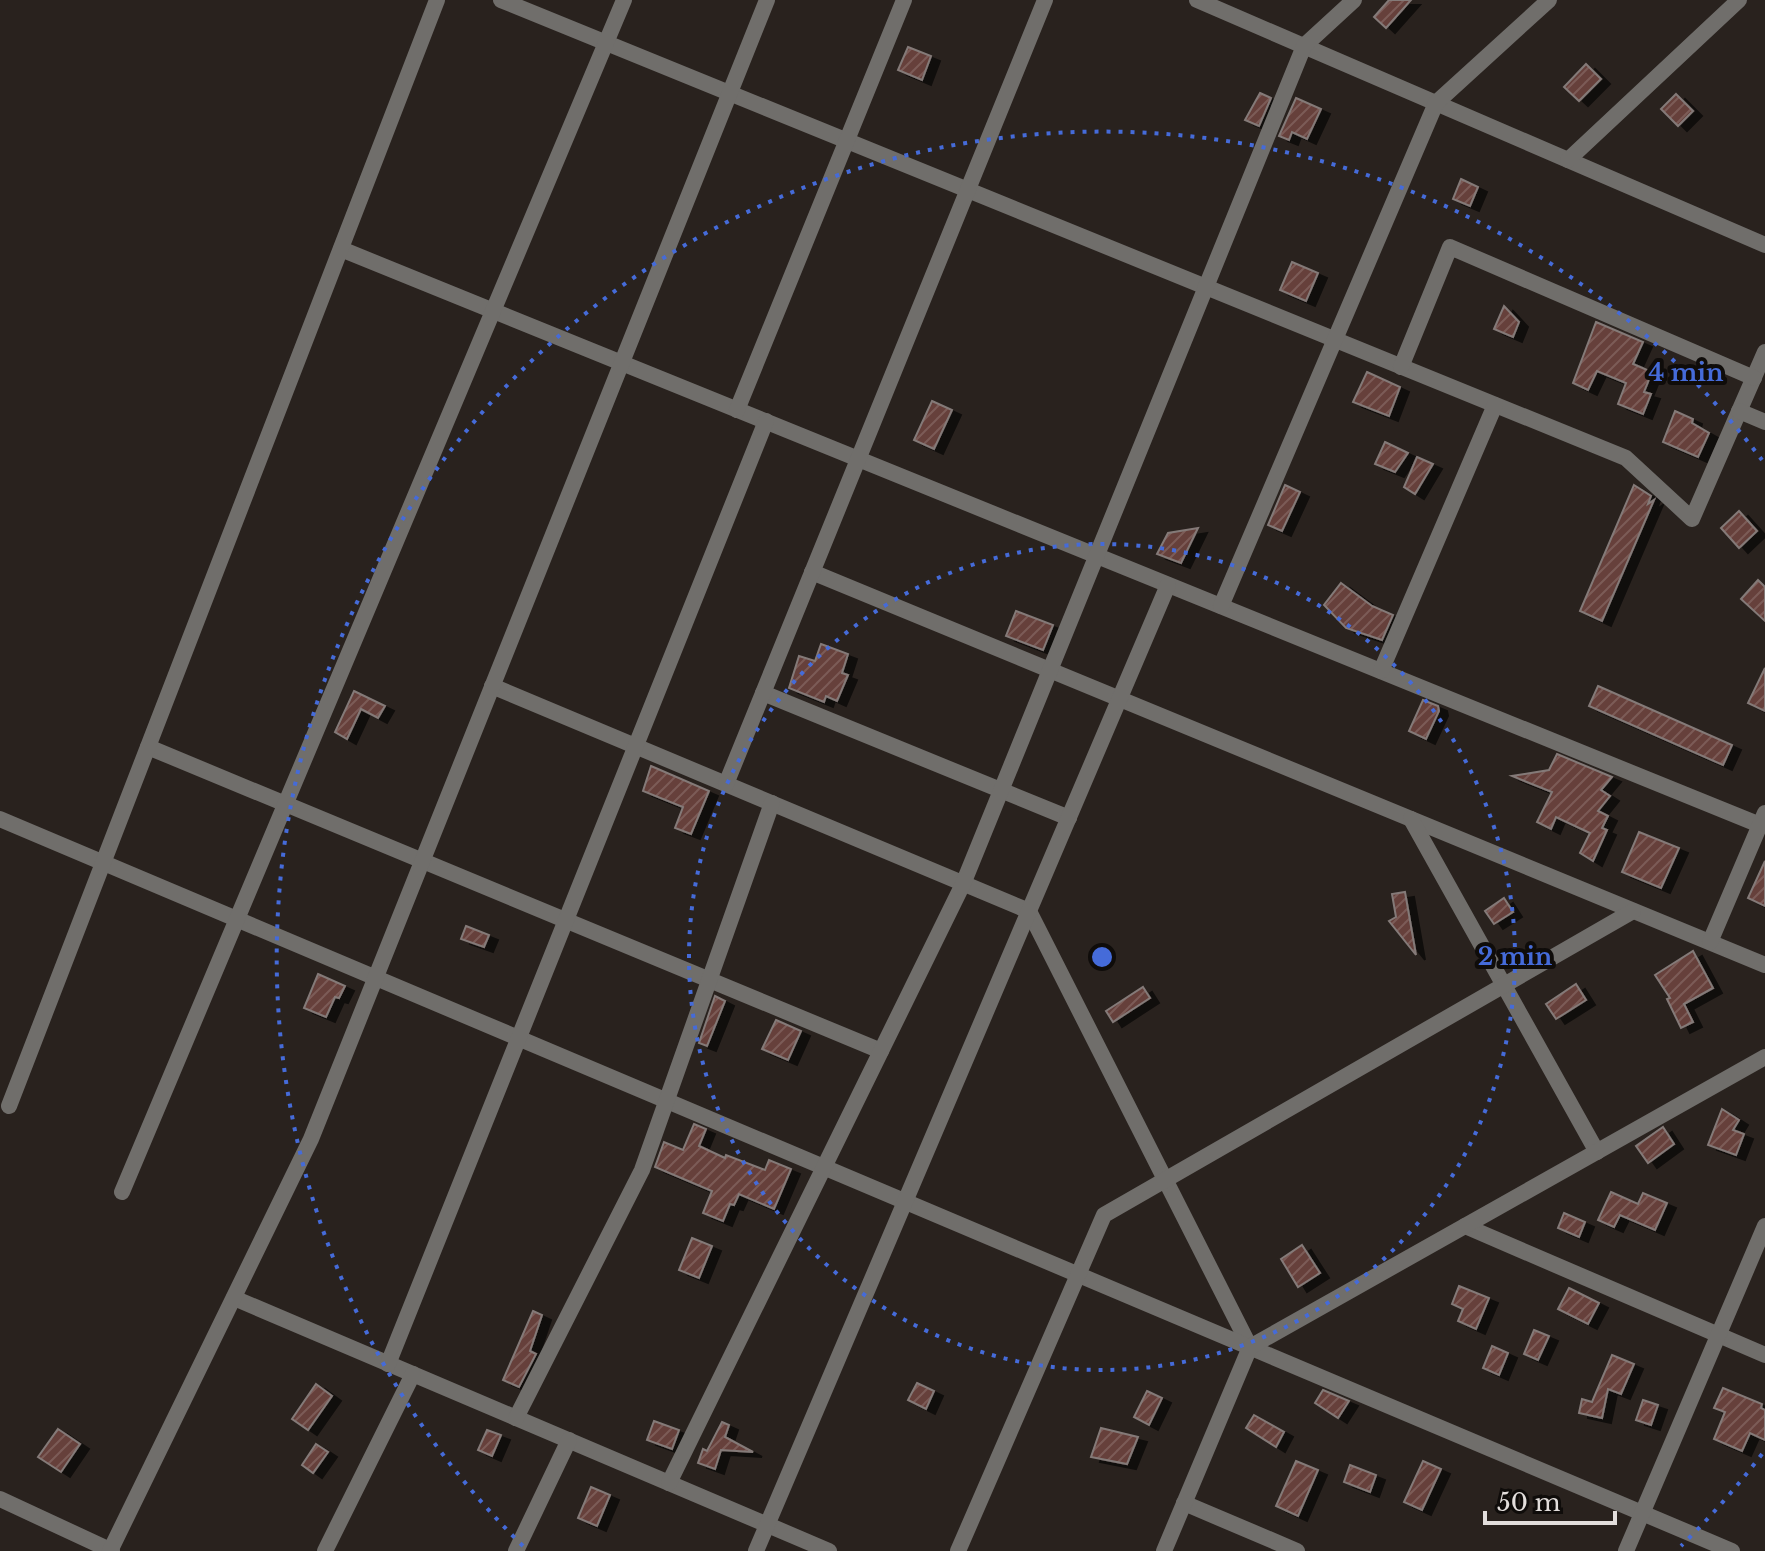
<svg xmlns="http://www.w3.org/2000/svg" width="1765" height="1551" viewBox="0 0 1765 1551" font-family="'Libre Baskerville',serif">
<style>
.building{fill:url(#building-hatch);stroke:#847a78;stroke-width:2;filter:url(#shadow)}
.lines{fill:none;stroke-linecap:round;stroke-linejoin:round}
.minor{stroke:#706e6b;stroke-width:16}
.ring{fill:none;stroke:#456bd9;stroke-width:4;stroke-dasharray:4 8}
.centre{fill:#456bd9;stroke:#0f0c0a;stroke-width:4}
.ring-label{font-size:24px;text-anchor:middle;font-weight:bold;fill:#456bd9;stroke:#0f0c0a;stroke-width:8;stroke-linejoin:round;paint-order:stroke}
</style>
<defs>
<pattern id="building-hatch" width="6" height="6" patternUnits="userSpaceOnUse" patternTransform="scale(2)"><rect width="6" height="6" fill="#66403b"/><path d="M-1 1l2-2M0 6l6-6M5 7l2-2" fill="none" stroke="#7c5b57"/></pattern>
<filter id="shadow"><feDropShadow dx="9" dy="5" stdDeviation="0" flood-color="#0009"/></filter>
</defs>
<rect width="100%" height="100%" fill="#29221e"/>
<g class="building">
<path d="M 1389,0 L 1411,0 L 1386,28 L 1374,17 Z"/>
<path d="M 908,47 L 931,56 L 922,80 L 898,70 Z"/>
<path d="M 1586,64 L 1601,79 L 1579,101 L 1564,87 Z"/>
<path d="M 1260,93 L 1271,98 L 1259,126 L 1245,120 Z"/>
<path d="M 1676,94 L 1693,111 L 1678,126 L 1661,109 Z"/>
<path d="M 1296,98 L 1321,109 L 1307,139 L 1292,132 L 1289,140 L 1279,136 Z"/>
<path d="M 1461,179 L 1478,187 L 1470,206 L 1453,199 Z"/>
<path d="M 1292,262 L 1318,273 L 1306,301 L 1280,290 Z"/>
<path d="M 1504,306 L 1519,322 L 1513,337 L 1494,329 Z"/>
<path d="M 1596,322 L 1643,342 L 1633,364 L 1652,372 L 1644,392 L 1651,394 L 1643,414 L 1618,404 L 1626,383 L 1597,371 L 1588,390 L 1573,383 Z"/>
<path d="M 1367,372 L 1400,387 L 1389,416 L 1353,402 Z"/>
<path d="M 932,401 L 952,410 L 934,449 L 914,440 Z"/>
<path d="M 1675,411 L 1693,419 L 1692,423 L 1709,433 L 1698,457 L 1663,442 Z"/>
<path d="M 1385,442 L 1408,453 L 1395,472 L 1375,464 Z"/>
<path d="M 1417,457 L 1433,464 L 1415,494 L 1404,487 Z"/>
<path d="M 1285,485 L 1300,492 L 1282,531 L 1268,525 Z"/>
<path d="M 1634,485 L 1651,496 L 1648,504 L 1654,500 L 1602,621 L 1580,611 Z"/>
<path d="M 1739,511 L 1757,531 L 1739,548 L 1721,528 Z"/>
<path d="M 1198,528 L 1181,563 L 1157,554 L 1168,533 Z"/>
<path d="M 1758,580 L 1765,587 L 1765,621 L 1741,599 Z"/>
<path d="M 1341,583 L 1372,606 L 1393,615 L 1382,640 L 1346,628 L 1324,605 Z"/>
<path d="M 1016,611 L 1053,625 L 1043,650 L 1006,636 Z"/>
<path d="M 821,644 L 848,654 L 842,673 L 848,675 L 837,701 L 826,696 L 824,702 L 789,688 L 799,656 L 815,661 Z"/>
<path d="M 1765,668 L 1765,711 L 1748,703 Z"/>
<path d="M 1598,686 L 1732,745 L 1723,765 L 1589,706 Z"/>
<path d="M 354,691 L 385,706 L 378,718 L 361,709 L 347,739 L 335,732 Z"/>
<path d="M 1423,700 L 1438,706 L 1439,711 L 1426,739 L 1409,731 Z"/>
<path d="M 1557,754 L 1612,777 L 1601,790 L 1610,796 L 1598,811 L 1608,816 L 1602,828 L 1607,830 L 1593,861 L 1580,853 L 1590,833 L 1556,817 L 1551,829 L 1537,822 L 1552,792 L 1512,776 L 1549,770 Z"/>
<path d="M 651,766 L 709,791 L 691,834 L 675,828 L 683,807 L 643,791 Z"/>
<path d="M 1639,832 L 1679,848 L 1661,888 L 1622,872 Z"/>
<path d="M 1765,861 L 1765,906 L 1748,898 Z"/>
<path d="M 1405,892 L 1416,955 L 1389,921 L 1396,917 L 1392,894 Z"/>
<path d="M 1504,898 L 1513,912 L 1494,924 L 1485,911 Z"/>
<path d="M 466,926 L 489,935 L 484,947 L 461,939 Z"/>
<path d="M 1693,951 L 1713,988 L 1684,1004 L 1693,1022 L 1681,1028 L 1667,999 L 1670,998 L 1655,975 Z"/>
<path d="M 318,974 L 345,986 L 339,998 L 335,997 L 326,1017 L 304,1008 Z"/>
<path d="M 1576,984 L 1586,1000 L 1556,1019 L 1546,1004 Z"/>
<path d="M 1143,987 L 1150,998 L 1113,1022 L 1106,1011 Z"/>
<path d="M 715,996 L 725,1001 L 707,1046 L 699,1043 Z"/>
<path d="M 776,1020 L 801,1031 L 788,1060 L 762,1049 Z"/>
<path d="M 1722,1109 L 1739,1120 L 1733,1130 L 1744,1134 L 1736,1155 L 1708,1145 Z"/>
<path d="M 694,1124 L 706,1129 L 699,1146 L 725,1158 L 726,1155 L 765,1170 L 769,1160 L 791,1169 L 774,1209 L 739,1194 L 734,1205 L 730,1204 L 723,1221 L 703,1213 L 712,1191 L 655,1167 L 664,1142 L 683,1150 Z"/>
<path d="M 1663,1127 L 1674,1144 L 1648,1163 L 1636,1146 Z"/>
<path d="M 1611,1192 L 1638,1204 L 1643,1193 L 1667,1203 L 1655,1230 L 1620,1215 L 1614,1227 L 1598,1220 Z"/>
<path d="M 1564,1213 L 1585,1222 L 1579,1237 L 1558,1228 Z"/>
<path d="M 692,1238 L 712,1246 L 699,1278 L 679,1270 Z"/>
<path d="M 1302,1245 L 1320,1273 L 1298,1287 L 1281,1259 Z"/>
<path d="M 1459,1286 L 1489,1298 L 1476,1329 L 1458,1321 L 1463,1309 L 1452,1304 Z"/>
<path d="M 1569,1288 L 1599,1303 L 1588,1324 L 1558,1309 Z"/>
<path d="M 533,1311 L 542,1315 L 530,1351 L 536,1354 L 519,1387 L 503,1380 Z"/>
<path d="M 1534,1330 L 1549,1336 L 1538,1360 L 1524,1354 Z"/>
<path d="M 1492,1346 L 1508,1353 L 1499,1375 L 1483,1368 Z"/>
<path d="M 1612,1355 L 1634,1364 L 1621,1394 L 1608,1389 L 1602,1418 L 1579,1413 L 1582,1399 L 1592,1402 Z"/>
<path d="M 917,1383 L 934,1391 L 926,1409 L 908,1400 Z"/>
<path d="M 316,1384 L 332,1396 L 308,1430 L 292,1419 Z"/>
<path d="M 1723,1388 L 1762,1404 L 1761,1408 L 1765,1410 L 1765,1440 L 1750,1433 L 1742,1451 L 1714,1439 L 1725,1412 L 1714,1408 Z"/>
<path d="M 1323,1390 L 1349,1401 L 1338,1418 L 1315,1403 Z"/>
<path d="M 1147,1391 L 1162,1398 L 1149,1425 L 1134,1417 Z"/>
<path d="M 1643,1400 L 1658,1405 L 1651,1425 L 1636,1420 Z"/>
<path d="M 1254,1415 L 1284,1432 L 1276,1447 L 1246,1428 Z"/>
<path d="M 654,1421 L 679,1430 L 672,1449 L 647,1440 Z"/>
<path d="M 722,1422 L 729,1425 L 725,1437 L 753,1452 L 721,1450 L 715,1469 L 698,1463 L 703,1449 L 707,1451 Z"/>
<path d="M 1101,1428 L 1138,1437 L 1127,1464 L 1091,1457 Z"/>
<path d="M 58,1429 L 80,1444 L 61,1472 L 38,1457 Z"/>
<path d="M 487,1430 L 501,1435 L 492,1456 L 478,1450 Z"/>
<path d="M 316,1444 L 328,1452 L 313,1473 L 302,1465 Z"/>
<path d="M 1296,1461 L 1318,1470 L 1298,1516 L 1276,1506 Z"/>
<path d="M 1423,1461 L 1441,1469 L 1422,1510 L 1404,1502 Z"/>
<path d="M 1350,1465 L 1376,1475 L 1370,1492 L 1344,1482 Z"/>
<path d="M 591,1487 L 610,1495 L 597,1526 L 578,1518 Z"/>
</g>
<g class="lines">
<g class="minor">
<path d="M 501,0 L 1626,458 L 1692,519 L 1765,352"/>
<path d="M 1197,0 L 1765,245"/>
<path d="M 1568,160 L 1739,0"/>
<path d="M 341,249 L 1760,825"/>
<path d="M 1401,367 L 1450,247 L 1754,378"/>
<path d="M 737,410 L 904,0"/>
<path d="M 1739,411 L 1765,422"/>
<path d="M 812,572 L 1765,965"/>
<path d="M 1221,606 L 1436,103 L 1549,0"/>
<path d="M 1381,671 L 1495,405"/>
<path d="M 492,686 L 1029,911 L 1250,1347"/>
<path d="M 763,693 L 1069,818"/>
<path d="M 148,747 L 881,1051"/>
<path d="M 726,784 L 1045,0"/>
<path d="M 0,819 L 1732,1551"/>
<path d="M 1411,819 L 1597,1152"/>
<path d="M 1710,942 L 1765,813"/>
<path d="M 9,1106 L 437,0"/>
<path d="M 122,1192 L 624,0"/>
<path d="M 1465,1226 L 1765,1355"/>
<path d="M 234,1298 L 829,1551"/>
<path d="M 388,1364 L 766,421"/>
<path d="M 516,1418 L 642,1170 L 772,803"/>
<path d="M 669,1483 L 963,884 L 1304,46 L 1354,0"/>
<path d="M 0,1499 L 112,1551"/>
<path d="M 1184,1503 L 1297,1551"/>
<path d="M 110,1551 L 311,1139 L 767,0"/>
<path d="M 325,1551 L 413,1374"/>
<path d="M 516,1551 L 569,1440"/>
<path d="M 756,1551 L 1168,585"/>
<path d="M 958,1551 L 1104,1215 L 1633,911"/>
<path d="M 1164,1551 L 1250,1347 L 1765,1057"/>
<path d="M 1626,1551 L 1765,1226"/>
</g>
</g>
<g class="ring">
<circle cx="1102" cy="957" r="413"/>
<path d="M1762 1454A826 826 0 0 1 1681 1546M523 1546A826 826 0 1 1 1762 460"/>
</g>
<circle cx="1102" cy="957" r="12" class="centre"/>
<g class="ring-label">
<text x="1686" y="381">4 min</text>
<text x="1515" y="965">2 min</text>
</g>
<path d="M1485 1511v12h130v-12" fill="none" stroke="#e3dedc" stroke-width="4"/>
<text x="1497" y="1511" font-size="24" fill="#e3dedc" stroke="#0f0c0a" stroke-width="6" paint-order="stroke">50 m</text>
</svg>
